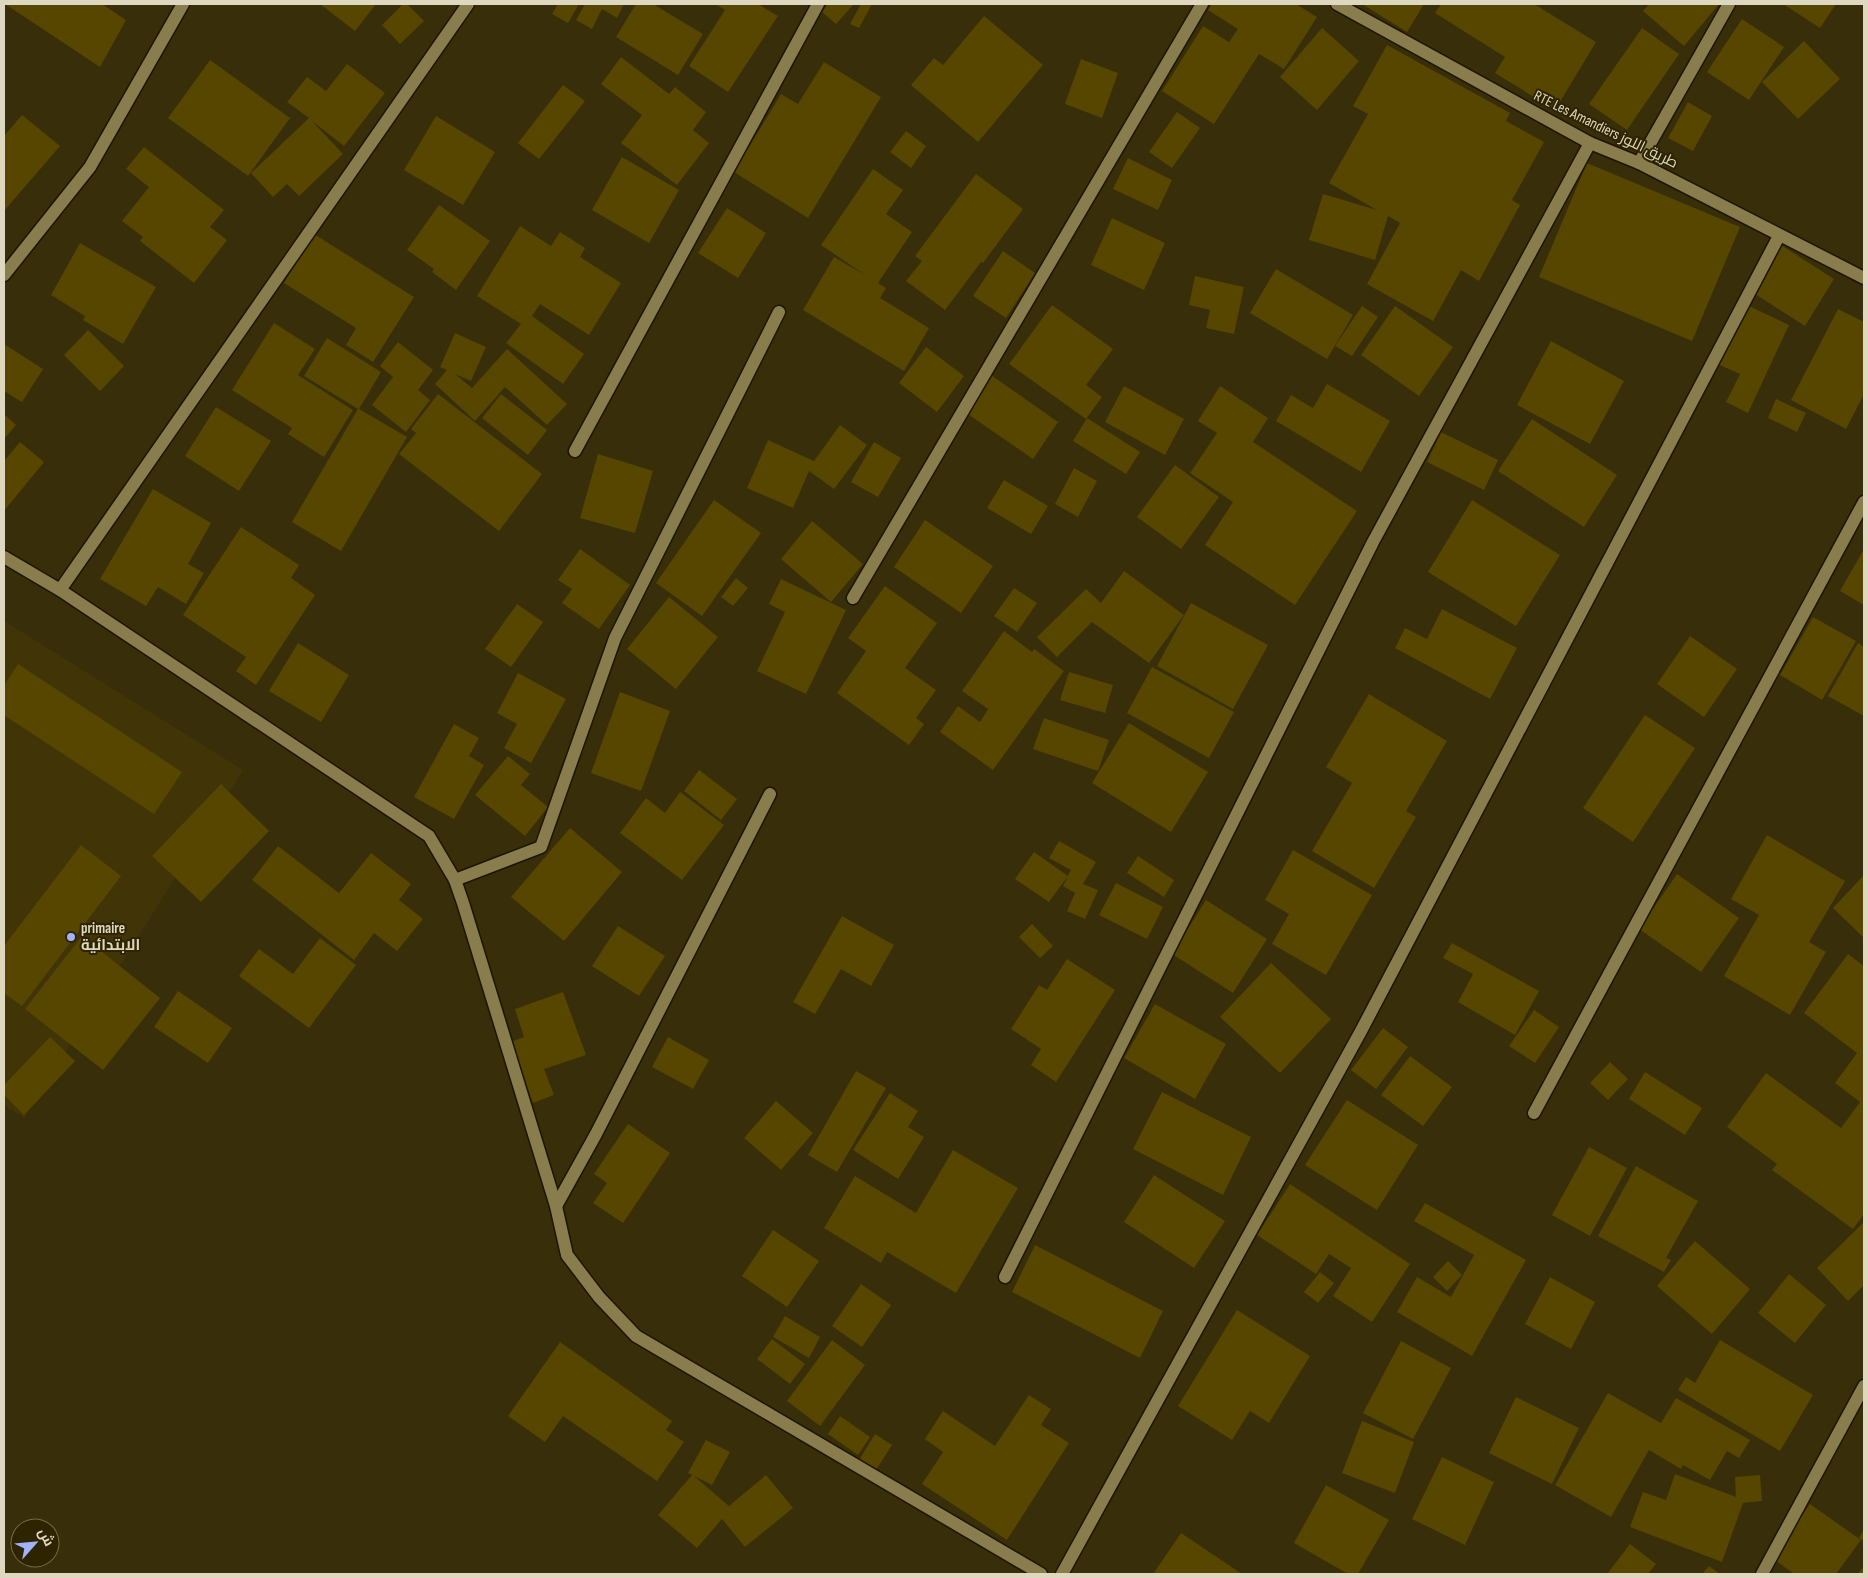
<svg xmlns="http://www.w3.org/2000/svg" width="1868" height="1578" viewBox="0 0 1868 1578" font-family="'Sofia Sans Condensed',Cairo,sans-serif">
<style>
.built{fill:#413508}
.building{fill:#564600}
.lines{fill:none;stroke-linecap:round;stroke-linejoin:round}
.minor-casing{stroke:#1d1601;stroke-width:15}
.minor{stroke:#8a7d4d;stroke-width:12}
.poi-dot{fill:#a2b2fd;stroke:#2e2400;stroke-width:2}
.labels{text-anchor:middle;stroke-width:4;stroke-linejoin:round;paint-order:stroke}
.street-label{font-size:15px;fill:#dfd8c0;stroke:#2e2400}
.poi-label{font-size:15px;font-weight:bold;fill:#dfd8c0;stroke:#2e2400;text-anchor:start}
</style>
<rect width="100%" height="100%" fill="#382e09"/>
<path class="built" d="M 4,621 L 243,770 L 24,1118 L 4,1105 Z"/>
<g class="building">
<path d="M 5,4 L 102,4 L 126,20 L 100,67 Z"/>
<path d="M 320,4 L 376,4 L 355,31 Z"/>
<path d="M 403,4 L 407,4 L 424,21 L 400,44 L 382,25 Z"/>
<path d="M 558,4 L 579,4 L 568,23 L 552,14 Z"/>
<path d="M 585,4 L 624,4 L 617,18 L 602,9 L 592,29 L 576,20 Z"/>
<path d="M 636,4 L 653,4 L 703,34 L 678,75 L 616,37 Z"/>
<path d="M 715,4 L 758,4 L 778,16 L 728,92 L 689,66 L 725,10 Z"/>
<path d="M 828,4 L 854,4 L 836,24 L 822,12 Z"/>
<path d="M 861,4 L 872,4 L 859,28 L 850,24 Z"/>
<path d="M 1212,4 L 1296,4 L 1317,17 L 1284,69 L 1259,54 L 1214,124 L 1162,91 L 1203,26 L 1229,42 L 1238,29 L 1208,10 Z"/>
<path d="M 1362,4 L 1424,4 L 1407,32 Z"/>
<path d="M 1441,4 L 1534,4 L 1596,42 L 1555,110 L 1495,73 L 1505,57 L 1435,13 Z"/>
<path d="M 1649,4 L 1719,4 L 1684,46 L 1643,11 Z"/>
<path d="M 1783,4 L 1836,4 L 1820,28 Z"/>
<path d="M 984,16 L 1043,65 L 978,142 L 911,85 L 934,58 L 943,65 Z"/>
<path d="M 1742,19 L 1784,47 L 1749,100 L 1707,72 Z"/>
<path d="M 1322,28 L 1359,61 L 1317,110 L 1280,77 Z"/>
<path d="M 1642,28 L 1679,54 L 1627,130 L 1589,104 Z"/>
<path d="M 1804,41 L 1840,79 L 1798,119 L 1762,82 Z"/>
<path d="M 1387,45 L 1510,113 L 1506,121 L 1544,142 L 1512,200 L 1520,205 L 1479,281 L 1461,270 L 1433,321 L 1367,284 L 1400,223 L 1388,216 L 1375,260 L 1309,240 L 1323,194 L 1377,210 L 1329,183 L 1368,114 L 1353,106 Z"/>
<path d="M 621,57 L 669,94 L 675,87 L 706,112 L 693,130 L 709,143 L 677,185 L 621,143 L 642,115 L 601,84 Z"/>
<path d="M 1081,59 L 1118,73 L 1102,118 L 1065,104 Z"/>
<path d="M 210,60 L 290,118 L 248,176 L 168,118 Z"/>
<path d="M 824,62 L 881,97 L 808,218 L 734,172 L 781,94 L 798,104 Z"/>
<path d="M 347,64 L 385,93 L 344,146 L 312,121 L 343,154 L 299,196 L 287,184 L 273,197 L 251,173 L 309,118 L 287,102 L 307,77 L 326,91 Z"/>
<path d="M 563,85 L 585,101 L 539,159 L 518,143 Z"/>
<path d="M 1688,102 L 1712,116 L 1693,151 L 1668,138 Z"/>
<path d="M 1177,112 L 1200,128 L 1172,168 L 1149,152 Z"/>
<path d="M 22,115 L 60,146 L 4,211 L 4,136 Z"/>
<path d="M 436,116 L 495,152 L 463,205 L 404,170 Z"/>
<path d="M 906,131 L 926,146 L 911,168 L 890,152 Z"/>
<path d="M 144,147 L 224,210 L 210,227 L 227,240 L 194,283 L 140,241 L 143,237 L 122,221 L 149,187 L 126,169 Z"/>
<path d="M 622,157 L 679,190 L 649,243 L 592,210 Z"/>
<path d="M 1128,158 L 1172,180 L 1158,210 L 1113,189 Z"/>
<path d="M 1587,163 L 1740,227 L 1692,341 L 1539,277 Z"/>
<path d="M 873,169 L 903,190 L 886,214 L 912,232 L 878,283 L 886,288 L 880,298 L 929,328 L 904,371 L 803,310 L 834,257 L 865,275 L 821,245 Z"/>
<path d="M 976,174 L 1023,209 L 983,263 L 981,262 L 945,310 L 906,281 L 922,261 L 915,256 Z"/>
<path d="M 439,205 L 490,241 L 456,290 L 432,272 L 434,269 L 407,250 Z"/>
<path d="M 727,208 L 766,233 L 738,278 L 698,253 Z"/>
<path d="M 1112,218 L 1165,243 L 1144,290 L 1091,265 Z"/>
<path d="M 520,226 L 551,246 L 560,232 L 585,248 L 580,257 L 621,283 L 589,335 L 540,304 L 532,316 L 584,354 L 563,384 L 506,343 L 521,324 L 477,296 Z"/>
<path d="M 314,234 L 414,297 L 373,362 L 346,345 L 356,328 L 284,283 Z"/>
<path d="M 80,243 L 156,287 L 123,344 L 83,320 L 85,316 L 51,295 Z"/>
<path d="M 1781,245 L 1834,279 L 1805,326 L 1752,292 Z"/>
<path d="M 1003,251 L 1035,273 L 1006,318 L 973,296 Z"/>
<path d="M 1276,269 L 1353,315 L 1327,359 L 1250,313 Z"/>
<path d="M 1195,276 L 1244,287 L 1234,334 L 1206,328 L 1210,310 L 1189,305 Z"/>
<path d="M 1743,303 L 1789,325 L 1748,413 L 1726,402 L 1740,374 L 1715,363 Z"/>
<path d="M 1052,305 L 1113,349 L 1086,385 L 1102,397 L 1086,419 L 1009,364 Z"/>
<path d="M 1362,306 L 1378,317 L 1352,356 L 1335,346 Z"/>
<path d="M 1395,306 L 1453,347 L 1419,396 L 1361,355 Z"/>
<path d="M 1838,309 L 1864,322 L 1864,394 L 1846,429 L 1791,400 Z"/>
<path d="M 274,323 L 315,349 L 298,375 L 353,410 L 324,457 L 288,434 L 292,428 L 232,390 Z"/>
<path d="M 88,330 L 124,366 L 100,391 L 64,355 Z"/>
<path d="M 455,333 L 486,347 L 471,381 L 455,374 L 472,388 L 507,349 L 567,404 L 547,425 L 505,387 L 475,421 L 435,384 L 447,370 L 440,367 Z"/>
<path d="M 327,338 L 381,372 L 359,409 L 407,437 L 341,551 L 292,522 L 358,409 L 304,376 Z"/>
<path d="M 1551,341 L 1624,381 L 1590,444 L 1517,405 Z"/>
<path d="M 398,342 L 433,370 L 418,390 L 430,400 L 406,432 L 372,405 L 393,377 L 380,366 Z"/>
<path d="M 4,344 L 43,369 L 22,402 L 4,391 Z"/>
<path d="M 926,347 L 964,376 L 937,412 L 899,383 Z"/>
<path d="M 991,375 L 1058,422 L 1033,459 L 965,412 Z"/>
<path d="M 1327,384 L 1390,421 L 1361,472 L 1276,421 L 1291,395 L 1313,408 Z"/>
<path d="M 1124,386 L 1184,419 L 1165,455 L 1105,422 Z"/>
<path d="M 1220,386 L 1268,418 L 1253,442 L 1357,511 L 1295,605 L 1205,545 L 1233,502 L 1190,473 L 1217,433 L 1198,421 Z"/>
<path d="M 438,394 L 542,474 L 499,531 L 399,454 L 416,433 L 411,429 Z"/>
<path d="M 501,394 L 547,430 L 528,455 L 482,418 Z"/>
<path d="M 1776,399 L 1806,413 L 1797,432 L 1768,418 Z"/>
<path d="M 216,407 L 271,441 L 239,491 L 185,456 Z"/>
<path d="M 4,414 L 16,425 L 4,439 Z"/>
<path d="M 1087,418 L 1140,452 L 1126,474 L 1073,441 Z"/>
<path d="M 1532,419 L 1617,475 L 1584,527 L 1498,471 Z"/>
<path d="M 840,425 L 867,445 L 834,489 L 809,471 L 793,508 L 747,488 L 768,440 L 814,461 Z"/>
<path d="M 1441,432 L 1498,460 L 1484,490 L 1427,462 Z"/>
<path d="M 20,442 L 44,462 L 4,511 L 4,461 Z"/>
<path d="M 874,442 L 901,458 L 878,497 L 851,482 Z"/>
<path d="M 598,454 L 653,471 L 635,533 L 580,518 Z"/>
<path d="M 1175,465 L 1219,497 L 1181,549 L 1137,517 Z"/>
<path d="M 1074,468 L 1097,481 L 1078,517 L 1055,504 Z"/>
<path d="M 1004,480 L 1048,506 L 1031,534 L 987,508 Z"/>
<path d="M 153,489 L 211,523 L 188,564 L 204,573 L 186,604 L 158,587 L 146,606 L 100,579 Z"/>
<path d="M 714,500 L 761,533 L 702,616 L 656,583 Z"/>
<path d="M 1472,500 L 1560,555 L 1516,626 L 1428,572 Z"/>
<path d="M 925,520 L 993,566 L 961,613 L 894,567 Z"/>
<path d="M 812,521 L 863,564 L 831,602 L 781,559 Z"/>
<path d="M 241,527 L 299,565 L 291,578 L 315,595 L 256,685 L 236,671 L 246,657 L 183,615 Z"/>
<path d="M 580,549 L 630,585 L 599,629 L 562,603 L 572,589 L 558,580 Z"/>
<path d="M 1864,549 L 1864,605 L 1840,591 Z"/>
<path d="M 1124,571 L 1184,615 L 1149,663 L 1092,622 L 1057,657 L 1037,637 L 1086,589 L 1101,603 Z"/>
<path d="M 736,578 L 748,588 L 733,606 L 721,597 Z"/>
<path d="M 781,579 L 846,610 L 806,694 L 757,671 L 785,612 L 769,604 Z"/>
<path d="M 885,586 L 937,623 L 905,668 L 936,690 L 916,718 L 924,724 L 909,745 L 837,693 L 866,651 L 848,638 Z"/>
<path d="M 1014,588 L 1037,603 L 1017,632 L 994,616 Z"/>
<path d="M 669,597 L 718,637 L 676,689 L 627,649 Z"/>
<path d="M 1191,603 L 1268,645 L 1233,709 L 1157,666 Z"/>
<path d="M 517,604 L 543,622 L 511,667 L 485,649 Z"/>
<path d="M 1442,609 L 1517,648 L 1490,699 L 1395,648 L 1405,628 L 1427,639 Z"/>
<path d="M 1813,617 L 1856,641 L 1822,700 L 1780,675 Z"/>
<path d="M 1004,631 L 1032,652 L 1034,649 L 1064,671 L 993,770 L 940,732 L 958,706 L 980,722 L 988,709 L 962,691 Z"/>
<path d="M 1690,636 L 1737,669 L 1704,717 L 1657,684 Z"/>
<path d="M 298,643 L 349,675 L 321,722 L 269,691 Z"/>
<path d="M 1858,643 L 1864,647 L 1864,716 L 1828,696 Z"/>
<path d="M 18,664 L 182,772 L 154,814 L 4,715 L 4,686 Z"/>
<path d="M 1152,667 L 1234,712 L 1209,758 L 1127,713 Z"/>
<path d="M 1069,672 L 1113,685 L 1105,713 L 1060,700 Z"/>
<path d="M 518,673 L 566,699 L 531,763 L 504,748 L 517,724 L 497,713 Z"/>
<path d="M 620,692 L 670,711 L 641,791 L 591,773 Z"/>
<path d="M 1369,694 L 1447,741 L 1406,811 L 1416,817 L 1374,888 L 1312,851 L 1352,783 L 1326,767 Z"/>
<path d="M 1645,715 L 1695,748 L 1633,842 L 1583,808 Z"/>
<path d="M 1044,718 L 1109,740 L 1098,771 L 1033,749 Z"/>
<path d="M 1129,723 L 1208,772 L 1171,832 L 1092,783 Z"/>
<path d="M 454,724 L 479,738 L 469,756 L 484,765 L 454,819 L 414,797 Z"/>
<path d="M 508,756 L 530,774 L 521,785 L 548,807 L 525,836 L 475,795 Z"/>
<path d="M 699,770 L 737,799 L 721,820 L 684,791 Z"/>
<path d="M 221,784 L 269,831 L 201,902 L 152,856 Z"/>
<path d="M 680,792 L 724,825 L 682,880 L 620,833 L 646,798 L 665,813 Z"/>
<path d="M 570,828 L 622,872 L 564,941 L 511,897 Z"/>
<path d="M 1767,835 L 1845,881 L 1809,942 L 1826,952 L 1790,1015 L 1724,976 L 1759,915 L 1731,899 Z"/>
<path d="M 1059,841 L 1096,862 L 1083,884 L 1098,890 L 1085,919 L 1067,911 L 1075,893 L 1063,886 L 1071,870 L 1049,858 Z"/>
<path d="M 81,845 L 121,876 L 22,1006 L 4,993 L 4,946 Z"/>
<path d="M 278,846 L 339,893 L 371,853 L 411,884 L 399,900 L 423,919 L 397,951 L 374,933 L 354,960 L 252,880 Z"/>
<path d="M 1293,850 L 1372,895 L 1326,975 L 1272,944 L 1289,914 L 1265,900 Z"/>
<path d="M 1034,852 L 1068,876 L 1049,902 L 1015,879 Z"/>
<path d="M 1138,856 L 1174,880 L 1164,897 L 1127,873 Z"/>
<path d="M 1677,874 L 1739,918 L 1701,972 L 1639,929 Z"/>
<path d="M 1864,875 L 1864,938 L 1833,908 Z"/>
<path d="M 1116,883 L 1163,907 L 1147,939 L 1099,915 Z"/>
<path d="M 1206,900 L 1267,939 L 1233,993 L 1172,954 Z"/>
<path d="M 842,916 L 894,945 L 871,986 L 841,969 L 815,1014 L 793,1002 Z"/>
<path d="M 1032,924 L 1053,946 L 1040,958 L 1019,937 Z"/>
<path d="M 618,926 L 665,956 L 639,996 L 592,966 Z"/>
<path d="M 82,936 L 160,998 L 103,1070 L 25,1009 Z"/>
<path d="M 320,938 L 356,965 L 309,1028 L 239,976 L 259,949 L 293,974 Z"/>
<path d="M 1452,943 L 1539,991 L 1515,1035 L 1458,1002 L 1473,974 L 1443,958 Z"/>
<path d="M 1848,954 L 1864,966 L 1864,1214 L 1853,1229 L 1772,1170 L 1777,1164 L 1727,1127 L 1766,1073 L 1841,1128 L 1860,1102 L 1835,1083 L 1857,1053 L 1804,1013 Z"/>
<path d="M 1067,959 L 1115,990 L 1056,1082 L 1031,1065 L 1041,1049 L 1011,1029 L 1039,985 L 1047,990 Z"/>
<path d="M 1271,963 L 1331,1019 L 1280,1073 L 1220,1017 Z"/>
<path d="M 178,991 L 232,1028 L 208,1063 L 154,1027 Z"/>
<path d="M 563,992 L 586,1055 L 544,1069 L 554,1095 L 533,1103 L 511,1042 L 524,1037 L 515,1009 Z"/>
<path d="M 1155,1004 L 1226,1044 L 1195,1099 L 1124,1058 Z"/>
<path d="M 1534,1010 L 1559,1027 L 1535,1063 L 1509,1046 Z"/>
<path d="M 1383,1028 L 1408,1047 L 1376,1089 L 1351,1070 Z"/>
<path d="M 50,1037 L 75,1061 L 24,1115 L 4,1095 L 4,1085 Z"/>
<path d="M 668,1037 L 709,1060 L 693,1089 L 652,1067 Z"/>
<path d="M 1410,1056 L 1452,1087 L 1423,1126 L 1381,1095 Z"/>
<path d="M 1610,1062 L 1628,1079 L 1608,1100 L 1590,1083 Z"/>
<path d="M 856,1071 L 886,1088 L 837,1172 L 808,1155 Z"/>
<path d="M 1645,1072 L 1702,1108 L 1685,1135 L 1629,1099 Z"/>
<path d="M 1162,1092 L 1251,1137 L 1223,1195 L 1133,1149 Z"/>
<path d="M 890,1093 L 918,1111 L 908,1127 L 924,1137 L 898,1179 L 853,1150 Z"/>
<path d="M 1347,1100 L 1418,1145 L 1377,1210 L 1305,1165 Z"/>
<path d="M 776,1101 L 813,1133 L 781,1170 L 744,1138 Z"/>
<path d="M 628,1124 L 670,1153 L 623,1223 L 593,1203 L 607,1183 L 594,1174 Z"/>
<path d="M 1589,1147 L 1627,1168 L 1590,1236 L 1552,1215 Z"/>
<path d="M 953,1150 L 1018,1188 L 956,1293 L 887,1252 L 881,1263 L 824,1228 L 855,1176 L 916,1213 Z"/>
<path d="M 1636,1166 L 1698,1201 L 1666,1258 L 1671,1260 L 1664,1272 L 1598,1236 Z"/>
<path d="M 1154,1175 L 1225,1221 L 1194,1268 L 1124,1222 Z"/>
<path d="M 1290,1184 L 1410,1264 L 1372,1322 L 1333,1296 L 1351,1268 L 1329,1254 L 1316,1274 L 1257,1235 Z"/>
<path d="M 1425,1203 L 1526,1260 L 1472,1356 L 1397,1312 L 1417,1277 L 1451,1297 L 1474,1255 L 1414,1221 Z"/>
<path d="M 1864,1222 L 1864,1285 L 1848,1301 L 1817,1268 Z"/>
<path d="M 773,1230 L 819,1261 L 787,1307 L 742,1276 Z"/>
<path d="M 1695,1241 L 1750,1289 L 1712,1334 L 1657,1286 Z"/>
<path d="M 1035,1245 L 1163,1311 L 1140,1358 L 1012,1292 Z"/>
<path d="M 1448,1261 L 1462,1275 L 1447,1291 L 1433,1277 Z"/>
<path d="M 1320,1272 L 1334,1283 L 1318,1303 L 1304,1292 Z"/>
<path d="M 1789,1274 L 1826,1305 L 1795,1343 L 1758,1313 Z"/>
<path d="M 1550,1277 L 1595,1302 L 1571,1349 L 1525,1324 Z"/>
<path d="M 861,1284 L 891,1305 L 862,1347 L 832,1326 Z"/>
<path d="M 1237,1310 L 1310,1356 L 1269,1423 L 1250,1411 L 1232,1440 L 1178,1406 Z"/>
<path d="M 785,1316 L 820,1337 L 809,1358 L 773,1337 Z"/>
<path d="M 772,1339 L 805,1364 L 790,1384 L 757,1359 Z"/>
<path d="M 832,1340 L 865,1365 L 820,1426 L 787,1401 Z"/>
<path d="M 1720,1340 L 1813,1395 L 1780,1451 L 1678,1390 L 1686,1377 L 1695,1383 Z"/>
<path d="M 1401,1341 L 1451,1368 L 1413,1439 L 1363,1413 Z"/>
<path d="M 560,1342 L 672,1421 L 666,1430 L 684,1442 L 657,1481 L 563,1416 L 545,1442 L 508,1416 Z"/>
<path d="M 1608,1393 L 1661,1423 L 1676,1398 L 1750,1440 L 1739,1458 L 1727,1451 L 1710,1480 L 1683,1465 L 1681,1469 L 1649,1450 L 1611,1517 L 1555,1485 Z"/>
<path d="M 1029,1395 L 1051,1409 L 1041,1425 L 1069,1443 L 1007,1540 L 922,1484 L 943,1452 L 925,1439 L 943,1411 L 995,1446 Z"/>
<path d="M 1516,1397 L 1579,1428 L 1552,1484 L 1489,1453 Z"/>
<path d="M 840,1416 L 870,1437 L 858,1455 L 828,1434 Z"/>
<path d="M 1362,1421 L 1414,1442 L 1395,1493 L 1342,1473 Z"/>
<path d="M 875,1434 L 892,1445 L 876,1470 L 859,1460 Z"/>
<path d="M 706,1440 L 730,1452 L 712,1485 L 694,1476 L 729,1506 L 766,1475 L 793,1508 L 745,1547 L 722,1519 L 697,1548 L 658,1515 L 692,1475 L 688,1473 Z"/>
<path d="M 1442,1457 L 1494,1482 L 1465,1545 L 1412,1519 Z"/>
<path d="M 1675,1474 L 1736,1497 L 1735,1477 L 1760,1475 L 1762,1501 L 1743,1503 L 1722,1562 L 1630,1527 L 1643,1492 L 1666,1500 Z"/>
<path d="M 1326,1485 L 1389,1520 L 1358,1574 L 1348,1574 L 1294,1543 Z"/>
<path d="M 1810,1504 L 1861,1540 L 1836,1574 L 1794,1574 L 1772,1558 Z"/>
<path d="M 1864,1529 L 1864,1541 L 1859,1538 Z"/>
<path d="M 1181,1533 L 1242,1574 L 1153,1574 Z"/>
<path d="M 1630,1544 L 1656,1564 L 1648,1574 L 1607,1574 Z"/>
<path d="M 1709,1566 L 1720,1574 L 1702,1574 Z"/>
<path d="M 1864,1567 L 1864,1574 L 1860,1574 L 1859,1572 Z"/>
</g>
<g class="lines">
<defs>
<g id="minor">
<path d="M 1337,4 L 1590,143 L 1639,163 L 1864,278"/>
<path d="M 1639,163 L 1729,4"/>
<path d="M 4,275 L 90,167 L 183,4"/>
<path d="M 575,451 L 818,4"/>
<path d="M 4,557 L 60,590 L 429,836 L 455,880 L 463,903 L 556,1206 L 567,1255 L 599,1297 L 636,1336 L 1041,1574"/>
<path d="M 60,590 L 468,4"/>
<path d="M 853,598 L 1202,4"/>
<path d="M 455,880 L 541,847 L 615,638 L 779,312"/>
<path d="M 1534,1113 L 1864,502"/>
<path d="M 556,1206 L 596,1134 L 770,794"/>
<path d="M 1005,1277 L 1373,542 L 1590,143"/>
<path d="M 1062,1574 L 1361,1031 L 1779,236"/>
<path d="M 1762,1574 L 1864,1386"/>
</g>
</defs>
<use href="#minor" class="minor-casing"/>
<use href="#minor" class="minor"/>
</g>
<circle class="poi-dot" cx="71" cy="937" r="5"/>
<g class="labels">
<g class="street-label">
<text transform="translate(1606 129) rotate(26)" y="5">RTE Les Amandiers طريق اللوز</text>
</g>
<g class="poi-label">
<text x="81" y="933">primaire<tspan x="81" dy="17">الابتدائية</tspan></text>
</g>
</g>
<rect width="1868" height="1578" fill="none" stroke="#dfd8c0" stroke-width="10"/>
<g transform="translate(35 1543) rotate(63)"><circle r="24" fill="#2e2400" stroke="#756c4d"/>
<path d="M0-4L9 19L0 12L-9 19Z" fill="#a2b2fd"/>
<text y="-8" font-size="14" font-weight="bold" text-anchor="middle" fill="#dfd8c0">ش</text>
</g>
</svg>
